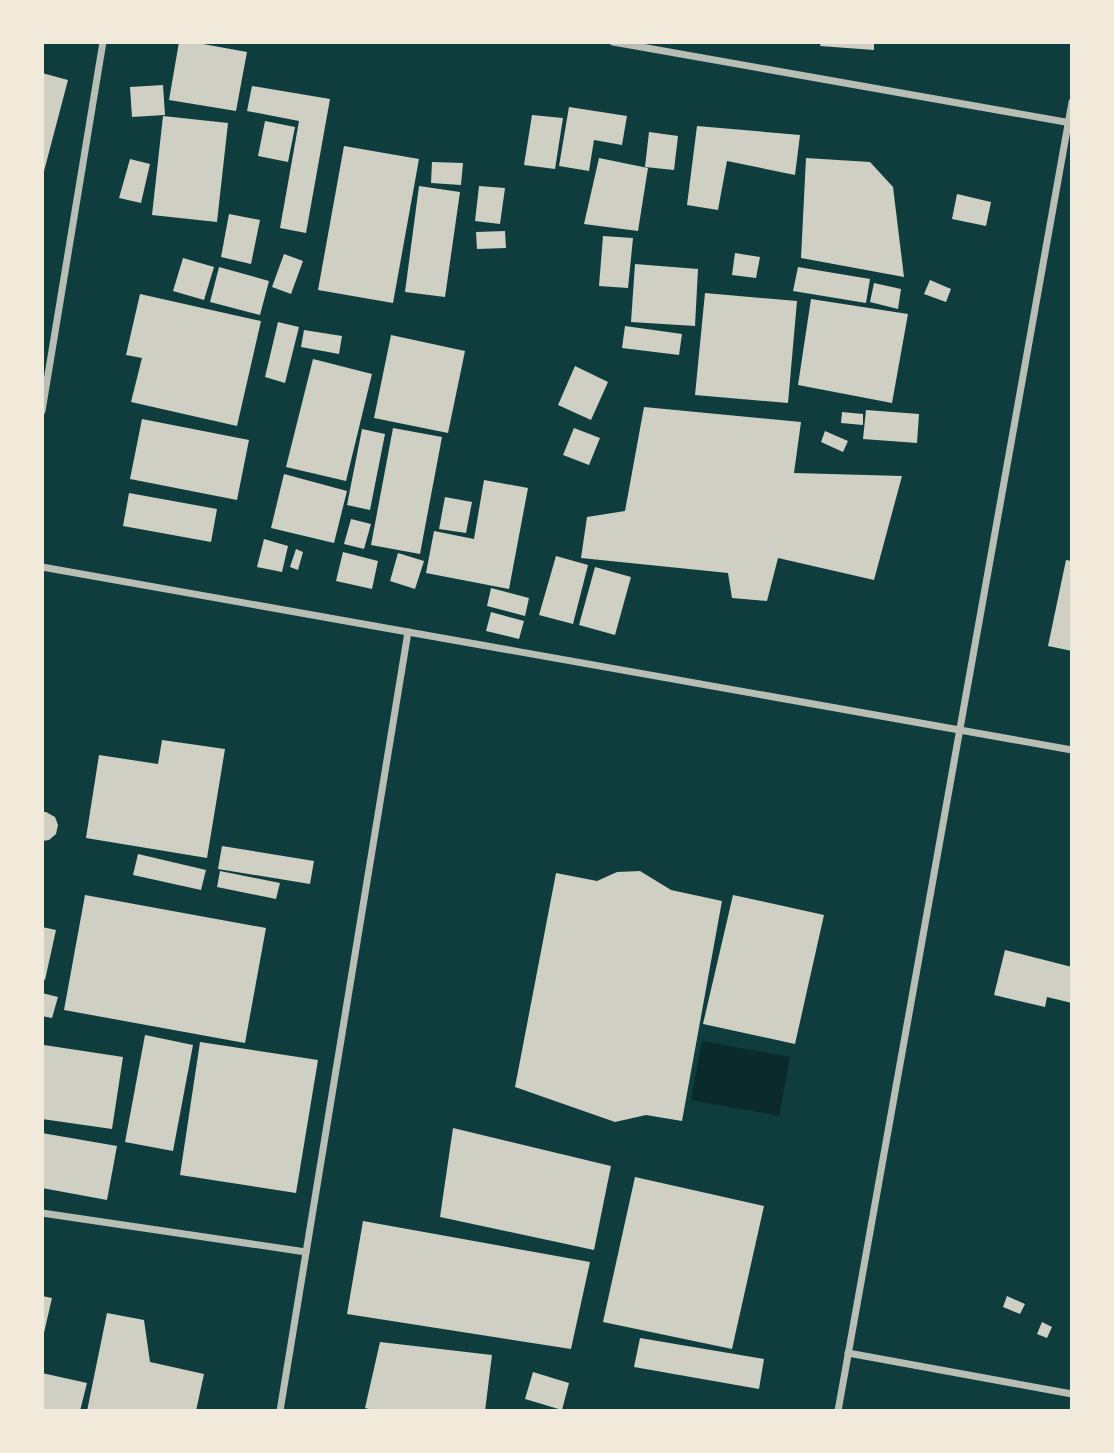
<svg xmlns="http://www.w3.org/2000/svg" width="1114" height="1453" viewBox="0 0 1114 1453" font-family="'Titillium Web',sans-serif">
<style>
.water{fill:#0a2a2b}
.building{fill:#cfcfc3}
.lines{fill:none;stroke-linecap:round;stroke-linejoin:round}
.minor{stroke:#b8beb3;stroke-width:7}
</style>
<rect width="100%" height="100%" fill="#0f3d3e"/>
<path class="water" d="M 702,1041 L 790,1057 L 779,1116 L 691,1100 Z"/>
<g class="building">
<path d="M 179,42 L 192,42 L 247,52 L 236,111 L 169,100 Z"/>
<path d="M 821,42 L 874,42 L 874,50 L 820,46 Z"/>
<path d="M 42,73 L 68,80 L 43,175 L 42,174 Z"/>
<path d="M 163,85 L 165,115 L 132,117 L 130,87 Z"/>
<path d="M 252,86 L 330,99 L 306,233 L 280,228 L 299,121 L 247,111 Z"/>
<path d="M 569,107 L 627,116 L 622,145 L 594,140 L 589,171 L 559,166 Z"/>
<path d="M 532,115 L 563,118 L 555,169 L 524,165 Z"/>
<path d="M 163,116 L 228,123 L 217,222 L 152,215 Z"/>
<path d="M 265,121 L 295,127 L 288,162 L 258,156 Z"/>
<path d="M 697,126 L 800,135 L 795,175 L 727,161 L 718,210 L 687,205 Z"/>
<path d="M 649,132 L 678,136 L 674,170 L 645,167 Z"/>
<path d="M 344,146 L 419,159 L 393,303 L 318,290 Z"/>
<path d="M 599,158 L 648,168 L 638,231 L 584,224 Z"/>
<path d="M 806,158 L 870,162 L 893,187 L 904,277 L 801,258 Z"/>
<path d="M 130,159 L 150,164 L 141,203 L 119,198 Z"/>
<path d="M 432,162 L 463,163 L 461,185 L 431,183 Z"/>
<path d="M 419,186 L 460,192 L 445,297 L 405,292 Z"/>
<path d="M 479,186 L 505,188 L 500,224 L 475,221 Z"/>
<path d="M 957,194 L 991,202 L 986,226 L 952,219 Z"/>
<path d="M 229,214 L 260,220 L 251,264 L 221,257 Z"/>
<path d="M 505,231 L 506,248 L 477,249 L 476,232 Z"/>
<path d="M 603,236 L 633,238 L 628,288 L 599,286 Z"/>
<path d="M 735,253 L 760,257 L 756,278 L 732,275 Z"/>
<path d="M 284,254 L 303,261 L 291,294 L 272,287 Z"/>
<path d="M 183,258 L 214,267 L 204,300 L 173,291 Z"/>
<path d="M 635,264 L 698,269 L 695,326 L 631,322 Z"/>
<path d="M 219,267 L 269,281 L 260,315 L 210,302 Z"/>
<path d="M 798,267 L 870,279 L 866,303 L 793,291 Z"/>
<path d="M 930,280 L 951,289 L 946,302 L 924,294 Z"/>
<path d="M 874,283 L 901,289 L 898,309 L 870,302 Z"/>
<path d="M 705,293 L 797,301 L 788,403 L 695,395 Z"/>
<path d="M 140,294 L 261,321 L 237,426 L 131,402 L 142,358 L 126,355 Z"/>
<path d="M 811,299 L 908,314 L 892,403 L 798,385 Z"/>
<path d="M 278,322 L 299,327 L 285,383 L 265,377 Z"/>
<path d="M 625,326 L 682,334 L 679,355 L 622,348 Z"/>
<path d="M 304,330 L 342,336 L 339,354 L 301,347 Z"/>
<path d="M 391,335 L 465,351 L 448,433 L 374,418 Z"/>
<path d="M 313,359 L 372,374 L 346,481 L 286,467 Z"/>
<path d="M 575,366 L 608,382 L 591,420 L 558,405 Z"/>
<path d="M 644,407 L 801,422 L 794,473 L 902,476 L 874,580 L 778,558 L 767,601 L 732,598 L 728,573 L 581,558 L 587,517 L 625,511 Z"/>
<path d="M 866,410 L 919,414 L 917,443 L 863,439 Z"/>
<path d="M 842,412 L 863,414 L 863,425 L 841,423 Z"/>
<path d="M 142,419 L 249,440 L 237,500 L 130,479 Z"/>
<path d="M 393,428 L 442,437 L 420,554 L 371,545 Z"/>
<path d="M 574,428 L 600,438 L 589,465 L 563,455 Z"/>
<path d="M 362,429 L 385,434 L 370,510 L 347,505 Z"/>
<path d="M 825,431 L 848,441 L 843,452 L 821,442 Z"/>
<path d="M 284,474 L 347,491 L 334,543 L 271,528 Z"/>
<path d="M 484,480 L 528,488 L 509,589 L 426,573 L 434,531 L 474,539 Z"/>
<path d="M 129,493 L 217,509 L 211,542 L 123,526 Z"/>
<path d="M 445,497 L 472,502 L 466,533 L 439,529 Z"/>
<path d="M 351,519 L 371,524 L 364,549 L 344,544 Z"/>
<path d="M 264,539 L 288,546 L 282,572 L 257,567 Z"/>
<path d="M 296,549 L 303,552 L 298,570 L 290,567 Z"/>
<path d="M 343,552 L 378,561 L 372,589 L 336,581 Z"/>
<path d="M 398,553 L 424,561 L 415,589 L 390,581 Z"/>
<path d="M 556,556 L 588,565 L 573,624 L 539,615 Z"/>
<path d="M 1066,560 L 1072,561 L 1072,651 L 1048,646 Z"/>
<path d="M 595,567 L 631,577 L 615,635 L 579,625 Z"/>
<path d="M 491,588 L 529,598 L 525,616 L 487,606 Z"/>
<path d="M 491,612 L 524,621 L 519,639 L 486,631 Z"/>
<path d="M 162,740 L 225,749 L 207,858 L 86,838 L 99,755 L 158,764 Z"/>
<path d="M 42,812 L 46,812 L 55,817 L 58,825 L 56,834 L 49,840 L 42,841 Z"/>
<path d="M 222,846 L 314,861 L 310,884 L 218,869 Z"/>
<path d="M 138,854 L 206,870 L 201,890 L 133,875 Z"/>
<path d="M 220,871 L 280,883 L 276,899 L 217,887 Z"/>
<path d="M 640,871 L 671,890 L 722,901 L 682,1121 L 646,1115 L 615,1122 L 515,1087 L 556,873 L 597,881 L 617,872 Z"/>
<path d="M 85,895 L 266,928 L 245,1043 L 64,1010 Z"/>
<path d="M 733,895 L 824,915 L 795,1044 L 703,1024 Z"/>
<path d="M 42,927 L 56,930 L 45,980 L 42,979 Z"/>
<path d="M 1005,950 L 1072,967 L 1072,1003 L 1047,997 L 1045,1007 L 994,995 Z"/>
<path d="M 42,993 L 58,997 L 52,1018 L 42,1016 Z"/>
<path d="M 145,1035 L 193,1045 L 173,1151 L 125,1142 Z"/>
<path d="M 200,1042 L 318,1060 L 296,1193 L 180,1175 Z"/>
<path d="M 44,1045 L 123,1057 L 112,1129 L 42,1119 L 42,1060 Z"/>
<path d="M 453,1128 L 611,1166 L 594,1250 L 440,1217 Z"/>
<path d="M 42,1133 L 117,1146 L 107,1200 L 42,1188 Z"/>
<path d="M 635,1177 L 764,1206 L 732,1349 L 603,1322 Z"/>
<path d="M 363,1221 L 590,1262 L 571,1349 L 347,1314 Z"/>
<path d="M 42,1296 L 52,1298 L 43,1337 L 42,1337 Z"/>
<path d="M 1007,1296 L 1025,1304 L 1020,1314 L 1003,1307 Z"/>
<path d="M 107,1313 L 144,1320 L 150,1362 L 204,1374 L 196,1411 L 87,1411 Z"/>
<path d="M 1042,1322 L 1052,1327 L 1047,1338 L 1037,1334 Z"/>
<path d="M 640,1338 L 764,1359 L 759,1389 L 634,1367 Z"/>
<path d="M 380,1342 L 492,1355 L 485,1411 L 376,1411 L 365,1408 Z"/>
<path d="M 533,1372 L 569,1383 L 562,1410 L 525,1399 Z"/>
<path d="M 42,1373 L 87,1383 L 80,1411 L 42,1411 Z"/>
</g>
<g class="lines">
<g class="minor">
<path d="M 613,42 L 1071,123"/>
<path d="M 42,411 L 103,42"/>
<path d="M 42,567 L 1072,750"/>
<path d="M 42,1213 L 306,1252"/>
<path d="M 848,1353 L 1072,1394"/>
<path d="M 280,1411 L 408,632"/>
<path d="M 838,1411 L 1072,102"/>
</g>
</g>
<rect width="1114" height="1453" fill="none" stroke="#f1e9da" stroke-width="88"/>
</svg>
